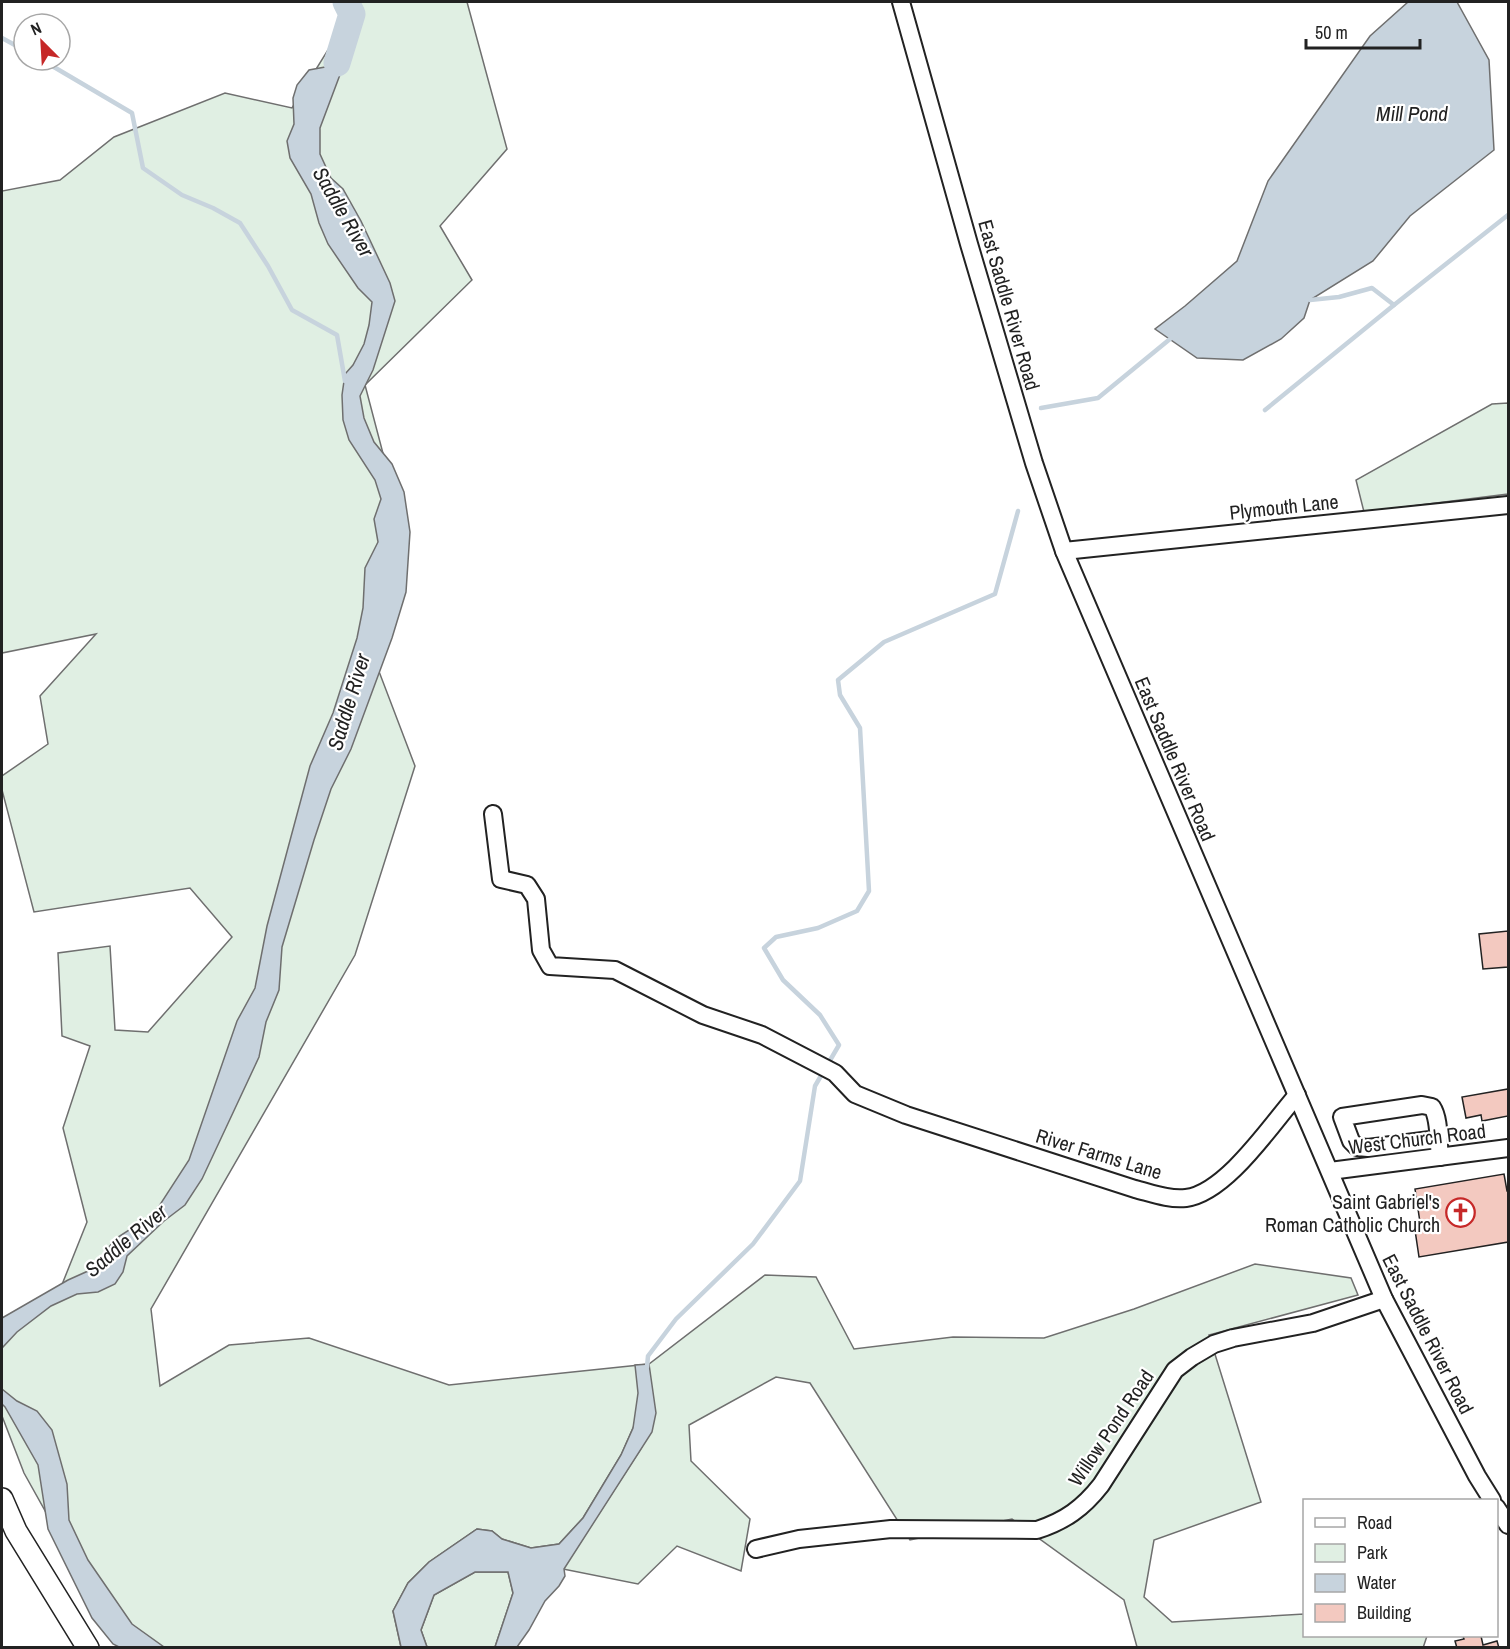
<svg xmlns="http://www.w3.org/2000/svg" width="1510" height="1649" viewBox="0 0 1510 1649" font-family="'Archivo Narrow',sans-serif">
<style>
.green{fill:#e0efe3;stroke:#6f6f6f;stroke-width:1.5}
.water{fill:#c7d3dd;stroke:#6f6f6f;stroke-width:1.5}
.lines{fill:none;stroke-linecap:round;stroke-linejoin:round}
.stream{stroke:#c7d3dd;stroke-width:4.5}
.river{stroke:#c7d3dd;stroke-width:27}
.building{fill:#f3c9c0;stroke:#222;stroke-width:1.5}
.minor-casing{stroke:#222;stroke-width:20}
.major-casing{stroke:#222;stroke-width:24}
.minor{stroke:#fff;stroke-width:16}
.major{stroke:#fff;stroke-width:21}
.labels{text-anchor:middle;stroke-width:4.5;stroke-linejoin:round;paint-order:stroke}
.street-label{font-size:20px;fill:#222;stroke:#fff}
.poi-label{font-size:20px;fill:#222;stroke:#fff;text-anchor:end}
.water-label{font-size:21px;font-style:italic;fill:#222;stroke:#fff}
</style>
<rect width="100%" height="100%" fill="#fff"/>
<g class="green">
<path d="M 335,2 L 467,2 L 507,149 L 440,226 L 472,280 L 365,385 L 395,499 L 375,661 L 415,766 L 355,955 L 151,1309 L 160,1386 L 229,1345 L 309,1338 L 449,1385 L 649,1364 L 765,1275 L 816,1277 L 854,1349 L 953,1337 L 1044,1338 L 1134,1309 L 1255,1264 L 1351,1278 L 1358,1295 L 1209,1335 L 1261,1502 L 1154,1540 L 1144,1597 L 1172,1622 L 1304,1614 L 1304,1636 L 1427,1636 L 1423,1648 L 1137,1647 L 1124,1600 L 1012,1519 L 910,1540 L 810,1383 L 776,1377 L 689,1425 L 691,1461 L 750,1519 L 741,1571 L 677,1546 L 638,1584 L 563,1569 L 642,1447 L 633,1428 L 621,1455 L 583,1518 L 559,1544 L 531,1548 L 502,1539 L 492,1531 L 477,1529 L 429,1562 L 408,1583 L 393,1611 L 401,1647 L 121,1647 L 24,1473 L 2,1416 L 2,1320 L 61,1287 L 87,1222 L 63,1128 L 90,1046 L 62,1036 L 58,953 L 110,946 L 115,1030 L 148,1032 L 232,937 L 190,888 L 34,912 L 2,790 L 2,776 L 48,744 L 40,696 L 96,634 L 2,653 L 2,191 L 60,180 L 114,137 L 225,93 L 292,108 L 346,21 Z"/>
<path d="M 1508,403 L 1508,494 L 1364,512 L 1356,480 L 1492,404 Z"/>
<path d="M 475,1572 L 508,1572 L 513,1593 L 495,1647 L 427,1647 L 421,1630 L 434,1595 Z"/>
</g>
<g class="water">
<path d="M 1408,2 L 1457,2 L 1489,60 L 1494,150 L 1410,216 L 1373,261 L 1310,300 L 1304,318 L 1281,339 L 1243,360 L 1197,358 L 1155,329 L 1185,306 L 1237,261 L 1268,181 L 1370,36 Z"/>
<path d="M 337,27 L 354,27 L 347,56 L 320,128 L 320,154 L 331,178 L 343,189 L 361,221 L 390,283 L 395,301 L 373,370 L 360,396 L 364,418 L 374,442 L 392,464 L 404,492 L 410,532 L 406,592 L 392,638 L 351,749 L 331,789 L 314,840 L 282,947 L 279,990 L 266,1022 L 259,1057 L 202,1179 L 185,1205 L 164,1221 L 127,1256 L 123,1272 L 115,1284 L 98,1292 L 77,1294 L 51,1306 L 17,1332 L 2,1348 L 2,1318 L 68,1280 L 88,1271 L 98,1262 L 115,1239 L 154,1214 L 189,1160 L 237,1021 L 255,988 L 267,926 L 310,766 L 333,713 L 357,638 L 363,608 L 365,568 L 378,542 L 374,519 L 381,499 L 375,480 L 349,440 L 343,420 L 342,395 L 345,374 L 353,365 L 364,344 L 369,325 L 372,302 L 358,288 L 328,244 L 319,223 L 311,194 L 290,158 L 287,141 L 294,124 L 293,98 L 297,85 L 309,70 L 325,67 L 334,58 L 341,42 Z"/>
<path d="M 649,1364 L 656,1413 L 652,1432 L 564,1569 L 565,1576 L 559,1586 L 545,1601 L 529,1630 L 517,1647 L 495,1647 L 513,1593 L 508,1572 L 475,1572 L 434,1595 L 421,1630 L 427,1647 L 401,1647 L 393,1611 L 408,1583 L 429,1562 L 477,1529 L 492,1531 L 502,1539 L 531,1548 L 559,1544 L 583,1518 L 621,1455 L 633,1428 L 638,1393 L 635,1365 Z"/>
<path d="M 2,1389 L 17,1401 L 37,1411 L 52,1430 L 67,1484 L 69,1520 L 88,1560 L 132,1624 L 164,1647 L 119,1647 L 113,1644 L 92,1618 L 48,1529 L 38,1465 L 5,1407 L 2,1404 Z"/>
</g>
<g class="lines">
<g class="stream">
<path d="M 2,38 L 24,50"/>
<path d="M 42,60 L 132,113 L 143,168 L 182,195 L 213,208 L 240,223 L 268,266 L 292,310 L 337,335 L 345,381"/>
<path d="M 1310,300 L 1339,297 L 1372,288 L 1394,305 L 1508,215"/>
<path d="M 1041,408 L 1098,398 L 1170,339"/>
<path d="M 1265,410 L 1394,305"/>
<path d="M 647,1367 L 648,1356 L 676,1319 L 753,1244 L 800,1181 L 815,1086 L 839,1045 L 820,1015 L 783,980 L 764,948 L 776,937 L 818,928 L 857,911 L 869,891 L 860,728 L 840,695 L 838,680 L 884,642 L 995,594 L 1018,511"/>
</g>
<path class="river" d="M 337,63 L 352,14 L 346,2"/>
</g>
<g class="building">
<path d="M 1508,931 L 1508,967 L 1483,969 L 1479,934 Z"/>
<path d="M 1508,1089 L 1508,1116 L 1482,1121 L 1481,1115 L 1466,1118 L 1462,1097 Z"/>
<path d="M 1504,1174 L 1507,1191 L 1508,1191 L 1508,1242 L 1419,1257 L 1415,1230 L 1421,1229 L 1415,1189 Z"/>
<path d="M 1463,1636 L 1481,1636 L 1483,1645 L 1497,1641 L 1499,1648 L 1457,1648 L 1455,1641 L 1464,1639 Z"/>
</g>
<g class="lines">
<defs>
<g id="minor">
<path d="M 901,2 L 969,244 L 1034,463 L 1064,551 L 1384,1299 L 1477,1476 L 1492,1500"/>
<path d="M 1064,551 L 1508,505"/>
<path d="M 493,814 L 501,879 L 527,885 L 536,899 L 541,950 L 550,966 L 615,970 L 703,1015 L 762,1035 L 835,1073 L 855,1094 L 906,1115 L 1135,1189 C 1151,1193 1169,1200 1186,1198 C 1226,1193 1271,1125 1297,1095"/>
<path d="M 1438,1139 L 1368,1148 L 1357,1147 L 1351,1141 L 1342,1117 L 1422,1105 L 1432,1107 C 1440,1119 1438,1142 1440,1157"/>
<path d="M 1330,1171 L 1508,1148"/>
<path d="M 1496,1507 L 1508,1525"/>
<path d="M 756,1549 L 799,1539 L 891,1529 L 1037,1530 C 1065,1521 1083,1508 1101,1485 L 1175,1370 L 1192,1357 L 1214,1344 L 1233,1338 L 1313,1323 L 1384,1299"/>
</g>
<path id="major" d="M 2,1499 L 16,1531 L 88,1648"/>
</defs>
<use href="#minor" class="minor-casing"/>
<use href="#major" class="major-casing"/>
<use href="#minor" class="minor"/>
<use href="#major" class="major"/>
</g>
<defs>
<symbol id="church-ring" viewBox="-11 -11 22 22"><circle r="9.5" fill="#fff" stroke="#c62828" stroke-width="1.5"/><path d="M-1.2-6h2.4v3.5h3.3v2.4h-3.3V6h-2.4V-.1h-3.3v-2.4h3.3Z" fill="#c62828"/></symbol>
</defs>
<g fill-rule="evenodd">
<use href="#church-ring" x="1444" y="1196" width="33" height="33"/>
</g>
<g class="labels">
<g class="street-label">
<text transform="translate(1009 305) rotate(74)" y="7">East Saddle River Road</text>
<text transform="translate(1284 507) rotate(-6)" y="7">Plymouth Lane</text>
<text transform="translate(1175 759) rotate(67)" y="7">East Saddle River Road</text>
<text transform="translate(1417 1139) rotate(-7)" y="7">West Church Road</text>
<text transform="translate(1099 1154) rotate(17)" y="7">River Farms Lane</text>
<text transform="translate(1428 1334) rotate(63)" y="7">East Saddle River Road</text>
<text transform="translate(1111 1428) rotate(-56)" y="7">Willow Pond Road</text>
</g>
<g class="poi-label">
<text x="1440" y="1209">Saint Gabriel's<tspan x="1440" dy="23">Roman Catholic Church</tspan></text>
</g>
<g class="water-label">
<text x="1412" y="121">Mill Pond</text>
<text transform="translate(343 212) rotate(60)" y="7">Saddle River</text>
<text transform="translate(349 702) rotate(-73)" y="7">Saddle River</text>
<text transform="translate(126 1241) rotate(-40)" y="7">Saddle River</text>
</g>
</g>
<rect width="1510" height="1649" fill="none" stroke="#222222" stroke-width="6"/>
<rect x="1303" y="1499" width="195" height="138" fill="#ffffff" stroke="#a7a7a7" stroke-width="1.5"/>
<rect x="1315" y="1518" width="30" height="9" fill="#ffffff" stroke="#a7a7a7" stroke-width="1.5"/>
<text x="1357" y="1529" font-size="18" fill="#222222">Road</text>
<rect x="1315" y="1544" width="30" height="18" fill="#e0efe3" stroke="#a7a7a7" stroke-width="1.5"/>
<text x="1357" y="1559" font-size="18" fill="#222222">Park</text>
<rect x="1315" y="1574" width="30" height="18" fill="#c7d3dd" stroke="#a7a7a7" stroke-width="1.5"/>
<text x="1357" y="1589" font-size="18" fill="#222222">Water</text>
<rect x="1315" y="1604" width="30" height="18" fill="#f3c9c0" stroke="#a7a7a7" stroke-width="1.5"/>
<text x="1357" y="1619" font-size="18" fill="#222222">Building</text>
<g transform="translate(42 42) rotate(336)"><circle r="28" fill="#ffffff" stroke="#a7a7a7" stroke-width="1.5"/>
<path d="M0-4.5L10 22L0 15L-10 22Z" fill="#c62828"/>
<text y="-9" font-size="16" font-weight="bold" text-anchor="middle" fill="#222222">N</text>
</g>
<path d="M1306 39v9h114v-9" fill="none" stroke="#222222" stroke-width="3"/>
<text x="1315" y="39" font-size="18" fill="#222222" stroke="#ffffff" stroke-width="4.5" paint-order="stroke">50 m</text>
</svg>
